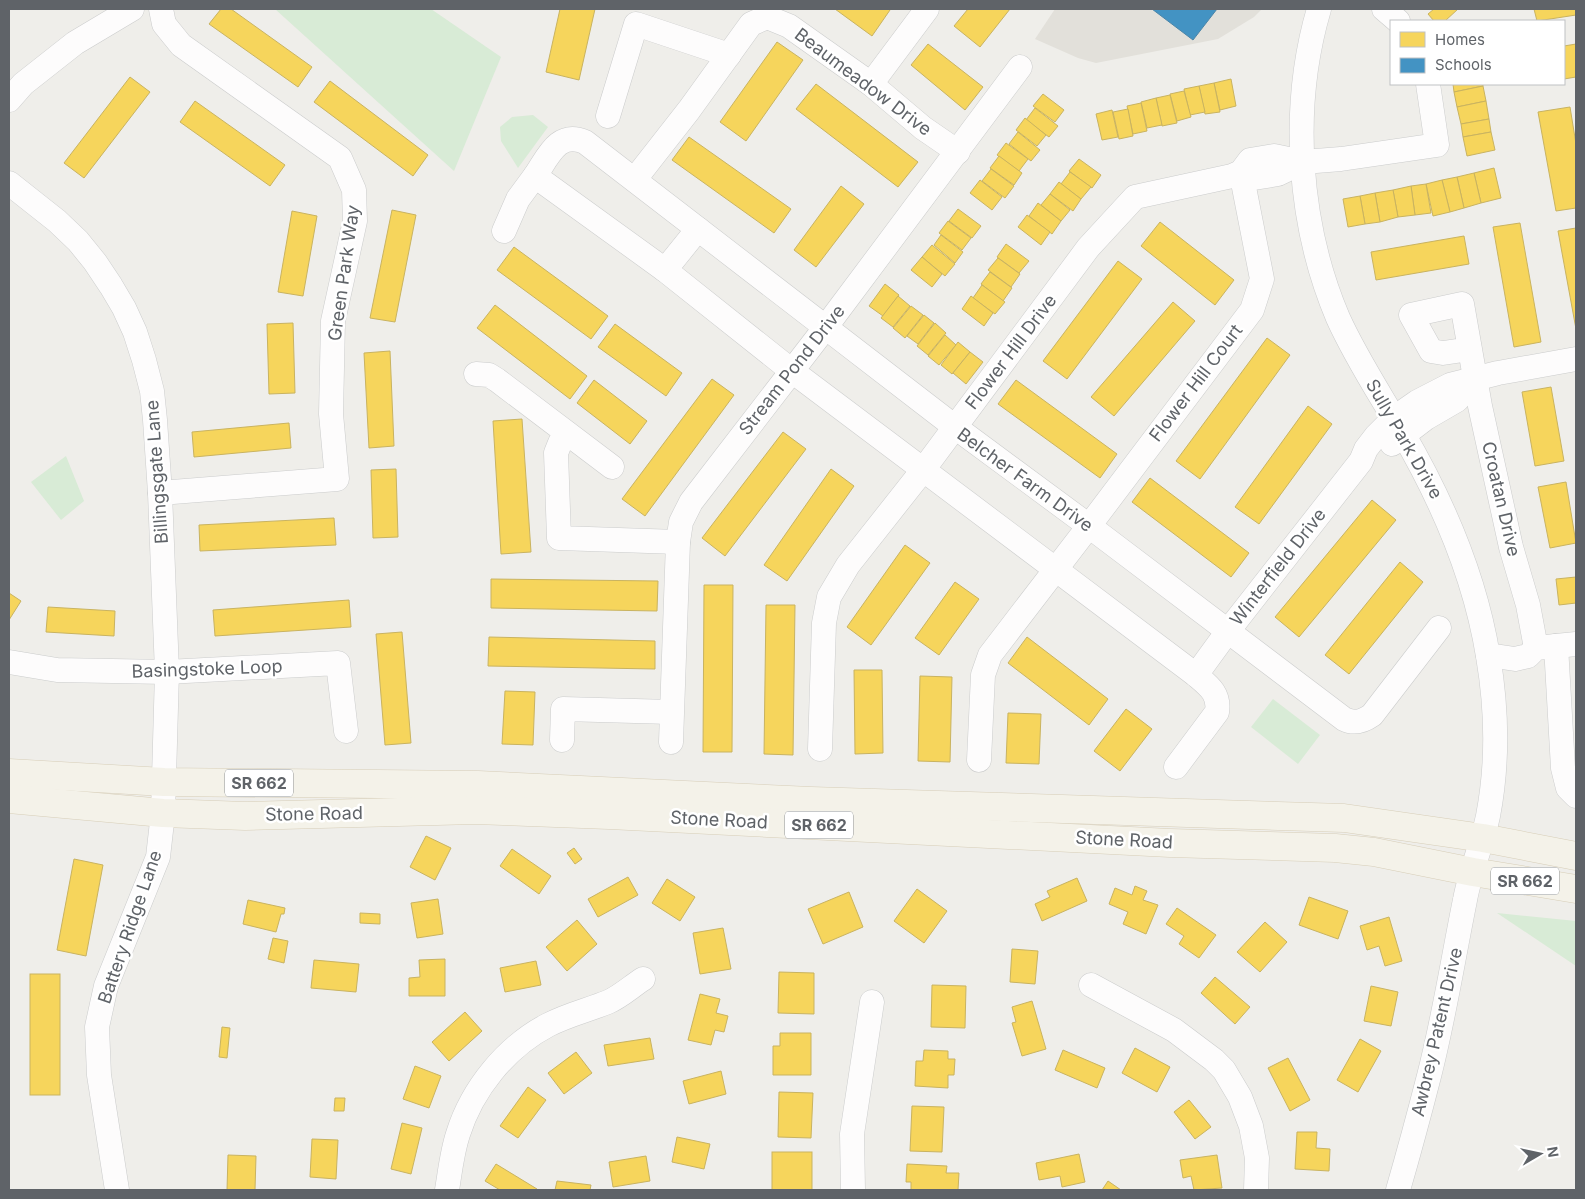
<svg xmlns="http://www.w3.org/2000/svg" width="1585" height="1199" viewBox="0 0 1585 1199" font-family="Inter,sans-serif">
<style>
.education{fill:#e2e0da}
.green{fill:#d8ebd6}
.homes{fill:#f6d55c;stroke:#c9b360}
.schools{fill:#4393c3;stroke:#4b85a8}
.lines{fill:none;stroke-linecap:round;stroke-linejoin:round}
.minor-casing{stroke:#cbcccc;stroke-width:25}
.major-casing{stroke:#d7ceb8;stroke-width:29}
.minor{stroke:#fdfcfc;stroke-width:24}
.major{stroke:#f4f2e9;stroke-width:28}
.labels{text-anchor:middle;stroke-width:5;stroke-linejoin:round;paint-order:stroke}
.shield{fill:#fff;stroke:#8f9295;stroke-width:1}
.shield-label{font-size:16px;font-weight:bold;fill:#5f6368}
.street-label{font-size:18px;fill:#5f6368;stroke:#fff}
</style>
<rect width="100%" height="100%" fill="#efeeea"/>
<path class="education" d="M 1055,9 L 1262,9 L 1254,17 L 1218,39 L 1096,63 L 1078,58 L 1035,39 Z"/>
<g class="green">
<path d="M 275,9 L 431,9 L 501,57 L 454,171 Z"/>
<path d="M 533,115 L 548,127 L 518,168 L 501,141 L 500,127 L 512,117 Z"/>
<path d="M 66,456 L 84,501 L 61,520 L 31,482 Z"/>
<path d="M 1273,699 L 1320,735 L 1298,764 L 1251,727 Z"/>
<path d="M 1497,913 L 1576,921 L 1576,966 Z"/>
</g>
<g class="homes">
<path d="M 221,9 L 231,9 L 312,67 L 298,87 L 209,24 Z"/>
<path d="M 560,9 L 595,9 L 579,80 L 546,72 Z"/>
<path d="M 835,9 L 889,9 L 890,10 L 872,36 Z"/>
<path d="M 968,9 L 1010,9 L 980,47 L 954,26 Z"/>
<path d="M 1434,9 L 1458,9 L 1445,21 L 1434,21 L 1428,14 Z"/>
<path d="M 1534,9 L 1576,9 L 1576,15 L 1537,21 Z"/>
<path d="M 777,42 L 803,60 L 746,141 L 720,122 Z"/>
<path d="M 928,44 L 983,87 L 965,110 L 911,65 Z"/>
<path d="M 1576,44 L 1576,77 L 1564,79 L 1564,46 Z"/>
<path d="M 130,77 L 150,92 L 84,178 L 64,163 Z"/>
<path d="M 1231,79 L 1236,106 L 1220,110 L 1214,83 Z"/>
<path d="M 330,81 L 428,155 L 413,176 L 314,102 Z"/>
<path d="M 1214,83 L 1220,112 L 1205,114 L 1199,86 Z"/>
<path d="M 816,84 L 918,162 L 898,187 L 796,109 Z"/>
<path d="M 1453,84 L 1483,84 L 1483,86 L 1454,92 Z"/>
<path d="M 1199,86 L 1205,112 L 1190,115 L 1184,89 Z"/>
<path d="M 1483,86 L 1486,101 L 1457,107 L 1454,92 Z"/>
<path d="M 1184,91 L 1191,117 L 1177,121 L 1170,94 Z"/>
<path d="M 1043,94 L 1064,110 L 1055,122 L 1033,106 Z"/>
<path d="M 1170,95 L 1177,123 L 1162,126 L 1156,98 Z"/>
<path d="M 1156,98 L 1162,125 L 1147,128 L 1141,102 Z"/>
<path d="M 195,101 L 285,165 L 270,186 L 180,122 Z"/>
<path d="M 1486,101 L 1489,119 L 1461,124 L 1457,107 Z"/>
<path d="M 1141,103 L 1147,131 L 1133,134 L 1127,106 Z"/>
<path d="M 1570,107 L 1576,144 L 1576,208 L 1556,211 L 1538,112 Z"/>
<path d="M 1035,108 L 1058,126 L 1049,137 L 1026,120 Z"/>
<path d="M 1128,109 L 1133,136 L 1119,139 L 1113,112 Z"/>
<path d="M 1112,110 L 1118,137 L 1102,140 L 1096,114 Z"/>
<path d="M 1025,118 L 1046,135 L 1037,146 L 1016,130 Z"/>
<path d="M 1489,119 L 1491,132 L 1463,137 L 1461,124 Z"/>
<path d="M 1018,132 L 1040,150 L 1031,161 L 1009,144 Z"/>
<path d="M 1491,132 L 1495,150 L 1467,156 L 1463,137 Z"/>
<path d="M 689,137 L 791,209 L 774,233 L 672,160 Z"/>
<path d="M 1006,143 L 1028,159 L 1019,171 L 997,155 Z"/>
<path d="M 999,156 L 1022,173 L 1014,185 L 990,168 Z"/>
<path d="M 1079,159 L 1101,175 L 1092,188 L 1069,171 Z"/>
<path d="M 1494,168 L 1501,198 L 1481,203 L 1474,173 Z"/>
<path d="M 991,169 L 1014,186 L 1005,198 L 982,181 Z"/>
<path d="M 1070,172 L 1091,187 L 1081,199 L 1061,184 Z"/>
<path d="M 1474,173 L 1481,203 L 1464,208 L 1457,177 Z"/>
<path d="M 1457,177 L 1464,208 L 1450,212 L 1442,180 Z"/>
<path d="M 980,180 L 1002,197 L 992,210 L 970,193 Z"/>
<path d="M 1442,180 L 1450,212 L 1433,216 L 1426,184 Z"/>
<path d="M 1059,182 L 1081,199 L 1073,211 L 1050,194 Z"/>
<path d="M 1426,184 L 1431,213 L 1415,215 L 1411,186 Z"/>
<path d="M 841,186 L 864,204 L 816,267 L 794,250 Z"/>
<path d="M 1411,186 L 1415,215 L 1398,217 L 1393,190 Z"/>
<path d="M 1393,190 L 1398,217 L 1380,222 L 1375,193 Z"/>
<path d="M 1375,193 L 1380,222 L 1365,224 L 1360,196 Z"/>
<path d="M 1050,194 L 1070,210 L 1061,221 L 1041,205 Z"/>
<path d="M 1360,196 L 1365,224 L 1348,227 L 1343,199 Z"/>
<path d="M 1038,203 L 1061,221 L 1052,234 L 1029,216 Z"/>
<path d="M 958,209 L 981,226 L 972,238 L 949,221 Z"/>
<path d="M 392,210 L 416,215 L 395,322 L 370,318 Z"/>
<path d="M 292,211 L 317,216 L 303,296 L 278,292 Z"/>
<path d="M 1027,215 L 1050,232 L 1041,245 L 1018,227 Z"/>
<path d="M 948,221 L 971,238 L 962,250 L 939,233 Z"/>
<path d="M 1160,222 L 1234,280 L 1215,305 L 1141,246 Z"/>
<path d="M 1520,223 L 1541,342 L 1514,347 L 1493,227 Z"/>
<path d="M 1576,228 L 1576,329 L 1558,231 Z"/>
<path d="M 941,235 L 963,252 L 955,263 L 934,245 Z"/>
<path d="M 1464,236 L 1469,264 L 1376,280 L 1371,252 Z"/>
<path d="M 1006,244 L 1029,261 L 1019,273 L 997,257 Z"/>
<path d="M 932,245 L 955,264 L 945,276 L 922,257 Z"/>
<path d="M 514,247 L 608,316 L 591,339 L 497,270 Z"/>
<path d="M 922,257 L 942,274 L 932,287 L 911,270 Z"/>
<path d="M 998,258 L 1020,274 L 1011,287 L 988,270 Z"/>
<path d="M 1118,261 L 1142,279 L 1067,379 L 1043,361 Z"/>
<path d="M 990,272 L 1012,288 L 1003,301 L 981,284 Z"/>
<path d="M 885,284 L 899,295 L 883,316 L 869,306 Z"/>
<path d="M 982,285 L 1005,302 L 995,314 L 973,298 Z"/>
<path d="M 898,296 L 910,306 L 893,327 L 881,318 Z"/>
<path d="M 971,296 L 993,313 L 984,326 L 962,309 Z"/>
<path d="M 1173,302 L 1195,321 L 1114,416 L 1091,397 Z"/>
<path d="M 495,305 L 587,376 L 570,399 L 477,328 Z"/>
<path d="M 911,306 L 923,315 L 905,338 L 893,328 Z"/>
<path d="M 924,315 L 934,323 L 918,344 L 907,336 Z"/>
<path d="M 293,323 L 295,393 L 269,394 L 267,324 Z"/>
<path d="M 935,323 L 946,333 L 928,355 L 917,346 Z"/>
<path d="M 615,324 L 682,373 L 666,396 L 598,347 Z"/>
<path d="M 945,335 L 956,345 L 939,365 L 928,356 Z"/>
<path d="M 1267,338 L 1290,355 L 1200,479 L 1176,461 Z"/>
<path d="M 958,342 L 970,352 L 952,374 L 941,365 Z"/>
<path d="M 390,351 L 394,446 L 369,448 L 364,353 Z"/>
<path d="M 970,352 L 983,362 L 966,384 L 953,373 Z"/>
<path d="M 712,379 L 734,395 L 645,516 L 622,499 Z"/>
<path d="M 594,380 L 647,421 L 630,444 L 577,403 Z"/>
<path d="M 1016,380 L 1117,454 L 1100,478 L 998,404 Z"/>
<path d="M 1551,387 L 1564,461 L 1535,466 L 1522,392 Z"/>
<path d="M 1308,406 L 1332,424 L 1259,524 L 1235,507 Z"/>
<path d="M 522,419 L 531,552 L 501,554 L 493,421 Z"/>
<path d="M 289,423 L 291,448 L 194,457 L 192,432 Z"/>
<path d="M 783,432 L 806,449 L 725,556 L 702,538 Z"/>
<path d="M 396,469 L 398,537 L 373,538 L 371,470 Z"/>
<path d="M 831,469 L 854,486 L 787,581 L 764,565 Z"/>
<path d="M 1150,478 L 1249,553 L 1231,577 L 1132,502 Z"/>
<path d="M 1566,482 L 1576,543 L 1550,548 L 1538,487 Z"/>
<path d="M 1372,500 L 1396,520 L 1299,637 L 1275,617 Z"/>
<path d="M 334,518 L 336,545 L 200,551 L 199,525 Z"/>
<path d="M 905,545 L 930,563 L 871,645 L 847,627 Z"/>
<path d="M 1400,562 L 1423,582 L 1349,674 L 1325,655 Z"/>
<path d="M 1576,577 L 1576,603 L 1559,605 L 1556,579 Z"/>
<path d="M 491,579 L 658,581 L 657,611 L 491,608 Z"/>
<path d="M 955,582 L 979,599 L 939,655 L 915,638 Z"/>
<path d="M 704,585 L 733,585 L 732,752 L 703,752 Z"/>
<path d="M 9,593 L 21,601 L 9,620 Z"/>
<path d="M 349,600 L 351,627 L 215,636 L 213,610 Z"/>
<path d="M 766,605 L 795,605 L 793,755 L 764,754 Z"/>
<path d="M 48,607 L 115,611 L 114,636 L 46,632 Z"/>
<path d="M 402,632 L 411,743 L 385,745 L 376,634 Z"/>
<path d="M 489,637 L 655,641 L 655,669 L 488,666 Z"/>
<path d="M 1027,637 L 1108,699 L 1089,725 L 1008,663 Z"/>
<path d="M 854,670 L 882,670 L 883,753 L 855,754 Z"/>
<path d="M 920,676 L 952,677 L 950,762 L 918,761 Z"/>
<path d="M 505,691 L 535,692 L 533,745 L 502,744 Z"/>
<path d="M 1126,709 L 1152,729 L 1120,771 L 1094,751 Z"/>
<path d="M 1008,713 L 1041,714 L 1039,764 L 1006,763 Z"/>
<path d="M 426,836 L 451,848 L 435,880 L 410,867 Z"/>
<path d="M 574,848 L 582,859 L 575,864 L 567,853 Z"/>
<path d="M 512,849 L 551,876 L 539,894 L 500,866 Z"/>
<path d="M 74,859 L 103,865 L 86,956 L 57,950 Z"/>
<path d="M 628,877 L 638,895 L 598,917 L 588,899 Z"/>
<path d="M 1077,878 L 1087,901 L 1042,921 L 1035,904 L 1050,897 L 1047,891 Z"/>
<path d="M 667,879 L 695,897 L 680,921 L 652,903 Z"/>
<path d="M 1135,886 L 1147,891 L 1143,900 L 1158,905 L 1146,934 L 1123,924 L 1128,912 L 1109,904 L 1115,888 L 1132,895 Z"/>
<path d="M 917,889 L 947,911 L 924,943 L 894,921 Z"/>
<path d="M 849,892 L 863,927 L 823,944 L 808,909 Z"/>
<path d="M 1309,897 L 1348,911 L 1338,939 L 1299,925 Z"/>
<path d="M 438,899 L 443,934 L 417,938 L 411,903 Z"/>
<path d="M 248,900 L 285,908 L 284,914 L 281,914 L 276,932 L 243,924 Z"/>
<path d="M 1177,908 L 1216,935 L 1199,958 L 1179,944 L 1184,936 L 1166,924 Z"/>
<path d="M 360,913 L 380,914 L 380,924 L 360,923 Z"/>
<path d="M 1389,917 L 1402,961 L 1385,966 L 1379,946 L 1367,950 L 1360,926 Z"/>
<path d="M 577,920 L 597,944 L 567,971 L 546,947 Z"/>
<path d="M 1265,922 L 1287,942 L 1260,972 L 1237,952 Z"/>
<path d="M 723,928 L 731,969 L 700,974 L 693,933 Z"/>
<path d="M 273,938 L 288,941 L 284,963 L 268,959 Z"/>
<path d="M 1012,949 L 1038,951 L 1035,984 L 1010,982 Z"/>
<path d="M 445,959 L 445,996 L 409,996 L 409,978 L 420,977 L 419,960 Z"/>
<path d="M 314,960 L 359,964 L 356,992 L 311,988 Z"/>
<path d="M 536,961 L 541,985 L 505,992 L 500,968 Z"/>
<path d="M 779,972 L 814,973 L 814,1014 L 778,1013 Z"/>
<rect x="30" y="974" width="30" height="121"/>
<path d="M 1215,977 L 1250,1007 L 1235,1024 L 1201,993 Z"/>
<path d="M 932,985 L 966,986 L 965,1028 L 931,1027 Z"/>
<path d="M 1371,986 L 1398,992 L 1391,1026 L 1364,1021 Z"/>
<path d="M 700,994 L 720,999 L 716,1013 L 728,1016 L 724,1032 L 715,1030 L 711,1045 L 688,1040 Z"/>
<path d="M 1032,1001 L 1046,1049 L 1022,1056 L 1012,1023 L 1016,1022 L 1012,1007 Z"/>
<path d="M 465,1012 L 482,1031 L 449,1061 L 432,1042 Z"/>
<path d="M 222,1027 L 230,1028 L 227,1058 L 219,1057 Z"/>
<path d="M 780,1033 L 811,1033 L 811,1075 L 773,1075 L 773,1046 L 780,1046 Z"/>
<path d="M 650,1038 L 654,1059 L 608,1066 L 604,1045 Z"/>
<path d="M 1360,1039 L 1381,1051 L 1358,1092 L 1337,1080 Z"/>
<path d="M 1135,1048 L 1170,1067 L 1157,1092 L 1122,1073 Z"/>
<path d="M 924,1050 L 948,1051 L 948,1059 L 955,1059 L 954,1075 L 948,1075 L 948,1088 L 915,1086 L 916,1061 L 923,1061 Z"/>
<path d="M 1063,1050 L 1105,1068 L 1097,1088 L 1055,1070 Z"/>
<path d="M 576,1052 L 592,1073 L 564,1094 L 548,1073 Z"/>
<path d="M 1288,1058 L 1310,1100 L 1290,1111 L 1268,1068 Z"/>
<path d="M 415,1066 L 441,1076 L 429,1108 L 403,1099 Z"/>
<path d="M 721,1071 L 726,1094 L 689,1104 L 683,1081 Z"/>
<path d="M 528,1087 L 546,1100 L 518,1138 L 500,1126 Z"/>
<path d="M 779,1092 L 813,1093 L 811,1138 L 778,1137 Z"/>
<path d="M 335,1098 L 345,1098 L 344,1111 L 334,1111 Z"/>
<path d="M 1189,1100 L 1211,1127 L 1195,1139 L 1174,1112 Z"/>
<path d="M 912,1106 L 944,1107 L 942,1152 L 910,1151 Z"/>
<path d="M 402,1123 L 422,1128 L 411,1174 L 391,1169 Z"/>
<path d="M 1297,1132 L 1317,1132 L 1316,1148 L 1330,1149 L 1329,1171 L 1295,1169 Z"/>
<path d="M 677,1137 L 710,1144 L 704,1169 L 672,1162 Z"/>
<path d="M 312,1139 L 338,1140 L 336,1179 L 310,1177 Z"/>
<rect x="772" y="1152" width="40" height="38"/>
<path d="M 1079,1154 L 1085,1182 L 1062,1187 L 1060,1176 L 1039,1180 L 1036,1163 Z"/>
<path d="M 228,1155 L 256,1156 L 255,1190 L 227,1190 Z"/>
<path d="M 1217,1155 L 1222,1188 L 1194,1190 L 1191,1176 L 1183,1178 L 1180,1160 Z"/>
<path d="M 646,1156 L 650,1181 L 613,1187 L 609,1162 Z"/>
<path d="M 496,1164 L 537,1189 L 536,1190 L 500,1190 L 485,1181 Z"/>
<path d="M 907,1164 L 947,1166 L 946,1173 L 959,1173 L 958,1190 L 911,1190 L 911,1182 L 906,1182 Z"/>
<path d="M 557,1181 L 591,1185 L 590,1190 L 555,1190 Z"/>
<path d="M 1108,1181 L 1121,1190 L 1102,1190 Z"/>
</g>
<path class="schools" d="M 1152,9 L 1217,9 L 1193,40 Z"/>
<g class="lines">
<defs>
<g id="minor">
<path d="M 1319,9 C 1290,107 1298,224 1338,318 C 1356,358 1380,394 1402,432 C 1443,502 1475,576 1488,656 C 1497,709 1498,764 1488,816 C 1482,845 1470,872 1465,900 C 1453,959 1444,1018 1429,1076 C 1419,1115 1409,1152 1398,1190"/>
<path d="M 1384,9 L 1398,21"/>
<path d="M 871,84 L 927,9"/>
<path d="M 9,100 L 23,84 L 75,43 L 132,9"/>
<path d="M 608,116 L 636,24 L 729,55"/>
<path d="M 1241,172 L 1254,178 L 1278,174 L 1303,162"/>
<path d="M 635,179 L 689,110 L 751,24 L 767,17 L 789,26 L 871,84 L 923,128 L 958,152"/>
<path d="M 9,183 L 57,221 L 78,241 L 95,262 L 111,286 L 124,308 L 135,332 L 144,360 L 152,391 L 155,420 L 160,493 L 167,672 L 163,813 L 158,857 L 106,986 L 97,1027 L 99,1075 L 117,1190"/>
<path d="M 504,231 L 518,199 L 535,176"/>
<path d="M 665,270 L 698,229"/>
<path d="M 1470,349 L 1443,353 L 1431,351 L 1411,315 L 1462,304 L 1480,406 L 1511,547 L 1528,605 L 1536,648"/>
<path d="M 476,374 L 489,375 L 497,380 L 612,467"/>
<path d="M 566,433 L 560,443 L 556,453 L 559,538 L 678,542"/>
<path d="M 1392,444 L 1426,418 L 1457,400 L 1475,380"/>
<path d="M 160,493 L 337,479 L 331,414 L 333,321 L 355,221 L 354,190 L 340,158 L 181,45 L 164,24 L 161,9"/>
<path d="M 1556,646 L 1563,768 L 1568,788 L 1576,796"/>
<path d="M 1488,655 L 1515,659 L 1528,656 L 1536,648 L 1576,644"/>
<path d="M 9,662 L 57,670 L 167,672 L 338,663 L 346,731"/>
<path d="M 1196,675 L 1228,631 L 1361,461 L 1366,449 L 1376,436 L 1394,418 L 1417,402 L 1450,385 L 1498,373 L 1576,359"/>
<path d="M 562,740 L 563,709 L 671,712"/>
<path d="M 671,742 L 678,542 L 681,522 L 691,502 L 825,328 L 1020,67"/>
<path d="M 820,749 L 824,623 L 829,597 L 848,565 L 923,470 L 1088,248 L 1135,197 L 1232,176 L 1241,172 L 1250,160 L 1274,156 L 1303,162 L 1341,159 L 1437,145 L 1428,84"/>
<path d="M 979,760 L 983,675 L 990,655 L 1089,526 L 1252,310 L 1262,279 L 1241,172"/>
<path d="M 1176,767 L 1217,712 C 1220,694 1209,686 1196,675 L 792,371 L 665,270 L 535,176 C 548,157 558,130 585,142 L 955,427 L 1089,526 L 1344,719 C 1354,724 1362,722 1372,715 L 1439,628"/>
<path d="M 1091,985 L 1174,1030 L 1214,1060 L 1224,1070 L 1240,1097 L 1251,1126 L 1257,1158 L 1256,1190"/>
<path d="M 447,1190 C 450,1172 452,1152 458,1134 C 472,1089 506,1047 548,1025 C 567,1015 588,1010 608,1002 C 620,997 632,986 643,979"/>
<path d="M 853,1190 L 852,1134 L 872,1002"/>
</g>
<g id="major">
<path d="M 9,773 L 164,782 L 478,785 L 811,801 L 1344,818 L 1483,838 L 1576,856"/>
<path d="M 9,799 L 163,813 L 245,816 L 475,810 L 609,815 L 1170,843 L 1335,848 L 1374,852 L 1473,872 L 1576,889"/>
</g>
</defs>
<use href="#minor" class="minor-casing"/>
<use href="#major" class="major-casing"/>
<use href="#minor" class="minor"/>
<use href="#major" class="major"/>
</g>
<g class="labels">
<g class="shield">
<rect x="225" y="769.5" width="68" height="27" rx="4"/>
<rect x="785" y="811.5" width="68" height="27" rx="4"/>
<rect x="1491" y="867.5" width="68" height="27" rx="4"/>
</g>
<g class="shield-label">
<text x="259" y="789">SR 662</text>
<text x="819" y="831">SR 662</text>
<text x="1525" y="887">SR 662</text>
</g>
<g class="street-label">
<text transform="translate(863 82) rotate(37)" y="6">Beaumeadow Drive</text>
<text transform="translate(344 273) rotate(-82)" y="6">Green Park Way</text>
<text transform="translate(1011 352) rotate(-53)" y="6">Flower Hill Drive</text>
<text transform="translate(792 370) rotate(-52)" y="6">Stream Pond Drive</text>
<text transform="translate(1196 383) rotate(-53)" y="6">Flower Hill Court</text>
<text transform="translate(1404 439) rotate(60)" y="6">Sully Park Drive</text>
<text transform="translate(157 472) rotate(-94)" y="6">Billingsgate Lane</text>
<text transform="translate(1025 480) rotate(36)" y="6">Belcher Farm Drive</text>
<text transform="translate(1501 499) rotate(77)" y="6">Croatan Drive</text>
<text transform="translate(1278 567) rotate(-52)" y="6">Winterfield Drive</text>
<text transform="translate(207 669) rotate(-2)" y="6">Basingstoke Loop</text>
<text transform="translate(314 814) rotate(-1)" y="6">Stone Road</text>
<text transform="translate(719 820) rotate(3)" y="6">Stone Road</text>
<text transform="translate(1124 840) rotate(3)" y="6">Stone Road</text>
<text transform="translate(130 927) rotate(-71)" y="6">Battery Ridge Lane</text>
<text transform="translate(1437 1032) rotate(-77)" y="6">Awbrey Patent Drive</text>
</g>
</g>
<rect width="1585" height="1199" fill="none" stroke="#5f6368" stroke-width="20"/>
<rect x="1390" y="20" width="175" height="65" fill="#ffffff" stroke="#bfc1c3"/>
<rect x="1400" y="32" width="25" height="15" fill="#f6d55c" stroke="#bfc1c3"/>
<text x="1435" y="45" font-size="15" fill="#5f6368">Homes</text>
<rect x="1400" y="58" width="25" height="15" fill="#4393c3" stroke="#bfc1c3"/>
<text x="1435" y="70" font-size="15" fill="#5f6368">Schools</text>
<g transform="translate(1540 1154) rotate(81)" stroke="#ffffff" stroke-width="4" paint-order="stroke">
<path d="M0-4L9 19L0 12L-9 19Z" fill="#5f6368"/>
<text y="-8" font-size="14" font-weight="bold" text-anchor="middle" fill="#5f6368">N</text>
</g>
</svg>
